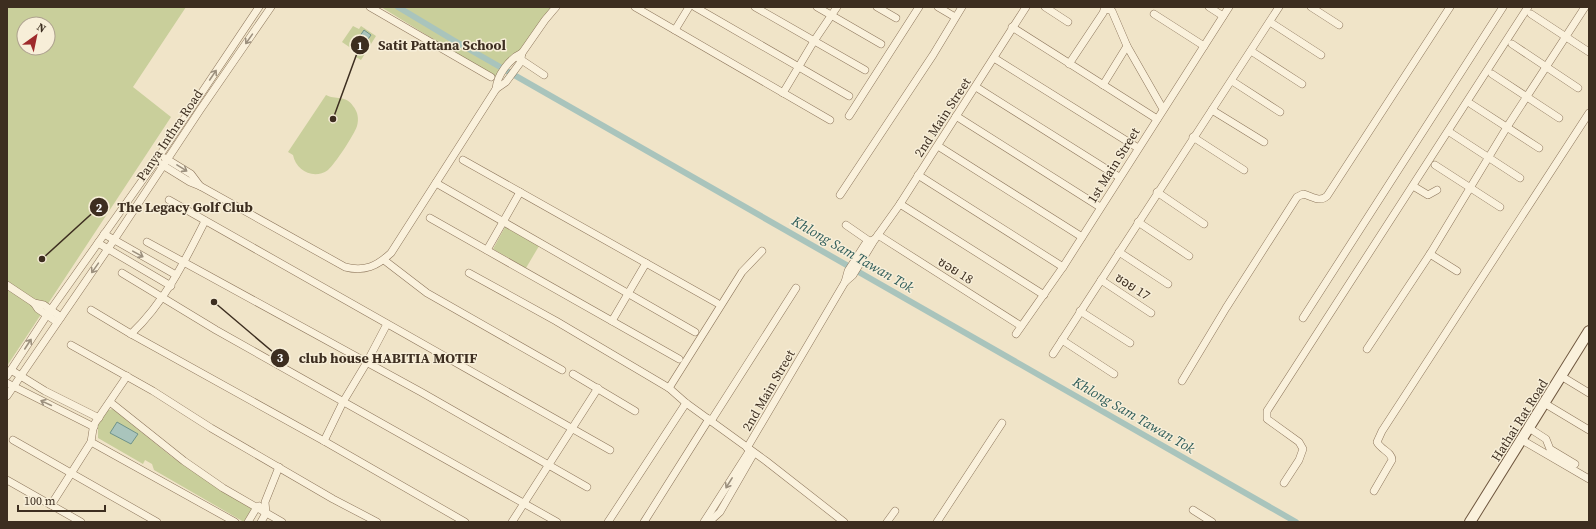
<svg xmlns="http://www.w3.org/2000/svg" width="1596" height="529" viewBox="0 0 1596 529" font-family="'Source Serif 4','Noto Sans Thai',serif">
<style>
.green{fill:#c9cf9b;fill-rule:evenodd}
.water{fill:#a9c4bc;stroke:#6f938a}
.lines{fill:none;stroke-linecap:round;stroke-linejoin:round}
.canal{stroke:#a9c4bc;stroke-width:6}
.street-casing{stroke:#8d765c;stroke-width:8}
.secondary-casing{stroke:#6f573f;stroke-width:12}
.street{stroke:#faf1dc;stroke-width:7}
.secondary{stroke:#faf1dc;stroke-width:10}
.oneway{stroke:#9c907e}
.labels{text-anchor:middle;stroke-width:3;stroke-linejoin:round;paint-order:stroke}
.street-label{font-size:13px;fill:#3d2e20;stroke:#f7eed8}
.water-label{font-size:14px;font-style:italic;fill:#2f5d5a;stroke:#f7eed8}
.leader{fill:none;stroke:#3d2e20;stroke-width:1.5}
.callout-dot{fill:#3d2e20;stroke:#f7eed8;stroke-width:1.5}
.mark-label{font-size:12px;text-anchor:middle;font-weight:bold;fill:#fff}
.callout-label{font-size:14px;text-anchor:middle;font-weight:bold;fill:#3d2e20;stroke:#f7eed8;stroke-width:3;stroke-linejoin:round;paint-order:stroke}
</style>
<rect width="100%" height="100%" fill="#f0e4c8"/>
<g class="green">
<path d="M 7,7 L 186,7 L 133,87 L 171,117 L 7,366 ZM 24,24 L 48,24 L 48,48 L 24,48 Z"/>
<path d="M 381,7 L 552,7 L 498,79 Z"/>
<path d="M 353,26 L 359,29 L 361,26 L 376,36 L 361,60 L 356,57 L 358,53 L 342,42 Z"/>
<path d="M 326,95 C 335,100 346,95 353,106 C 358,112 359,119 357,126 C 354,135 335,164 328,170 C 314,180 296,171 293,155 L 288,152 Z"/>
<path d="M 505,227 L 539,246 L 526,268 L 493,249 Z"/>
<path d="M 113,409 L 172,457 L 252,508 L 244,522 L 154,470 L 152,464 L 145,460 L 143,464 L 98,438 L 98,425 L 108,410 Z"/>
</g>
<g class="water">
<path d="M 364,30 L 371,35 L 358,53 L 351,49 Z"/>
<path d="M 117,422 L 138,434 L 131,444 L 110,433 Z"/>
</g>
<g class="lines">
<path class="canal" d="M 398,7 L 453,40 L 1296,522"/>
<defs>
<g id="street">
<path d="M 370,7 L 491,77"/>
<path d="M 635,7 L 830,120"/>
<path d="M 695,7 L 849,96"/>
<path d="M 755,7 L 865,70"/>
<path d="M 817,7 L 881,44"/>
<path d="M 877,7 L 896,18"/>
<path d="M 938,7 L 955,17"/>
<path d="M 1045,7 L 1068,22"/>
<path d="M 1209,7 L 1223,16"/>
<path d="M 1311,7 L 1339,25"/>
<path d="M 1154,14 L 1204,46"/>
<path d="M 1531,14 L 1589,52"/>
<path d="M 1270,22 L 1321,55"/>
<path d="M 1012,27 L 1157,119"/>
<path d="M 675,30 L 689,7"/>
<path d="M 1512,44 L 1578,88"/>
<path d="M 1127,46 L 1163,109"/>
<path d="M 1251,51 L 1302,84"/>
<path d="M 517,57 L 544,75"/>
<path d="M 994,58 L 1138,148"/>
<path d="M 1069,64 L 1103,13 L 1105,7"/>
<path d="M 1492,74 L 1559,118"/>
<path d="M 1232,81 L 1280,112"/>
<path d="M 1103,85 L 1127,46 L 1112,11 L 1109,9 L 1105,10"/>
<path d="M 976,87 L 1119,177"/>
<path d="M 496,89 L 506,82 L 520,63 L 522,53 L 545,20 L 556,7"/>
<path d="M 783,93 L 814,41 L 837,7"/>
<path d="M 1471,104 L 1539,148"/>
<path d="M 1212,110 L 1264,142"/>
<path d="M 849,116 L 919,7"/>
<path d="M 956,116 L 1100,207"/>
<path d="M 1451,133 L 1520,178"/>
<path d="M 1193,137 L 1244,170"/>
<path d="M 938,146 L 1082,237"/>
<path d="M 165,158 L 191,174 L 200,186"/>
<path d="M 463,160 L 717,303"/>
<path d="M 156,161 L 190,182 L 200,186 L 345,267 C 365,272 377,266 391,253 L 496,89 C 497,75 509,59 522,53"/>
<path d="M 1435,165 L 1500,207"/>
<path d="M 918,175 L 1063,267"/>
<path d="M 436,183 L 695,332"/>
<path d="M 1413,186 L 1428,195 L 1437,190"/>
<path d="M 1157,192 L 1204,224"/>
<path d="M 840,195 L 933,55 L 962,7"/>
<path d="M 169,200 L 610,450"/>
<path d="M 900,204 L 1044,295"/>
<path d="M 430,218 L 679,359"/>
<path d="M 1138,222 L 1189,256"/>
<path d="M 846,225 L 872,243"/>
<path d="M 104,234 L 176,275"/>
<path d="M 878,235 L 1021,326"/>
<path d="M 147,242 L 421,392 L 587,487"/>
<path d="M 98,243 L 171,286"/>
<path d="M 487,250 L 520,192"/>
<path d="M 1119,252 L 1168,284"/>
<path d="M 1430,254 L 1457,271"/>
<path d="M 384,260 L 427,293 L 562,370"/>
<path d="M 122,273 L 216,330 L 557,522"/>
<path d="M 469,273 L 556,321 L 669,388 L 686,403 L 766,461 L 844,522"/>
<path d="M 1101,280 L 1151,313"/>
<path d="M 845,282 L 853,275 L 875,239 L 900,204 L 1026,7"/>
<path d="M 7,285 L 34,303 L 38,309 L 57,322"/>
<path d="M 34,303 L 44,305 L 61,317"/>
<path d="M 91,310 L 131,334 L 324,441 L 465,522"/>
<path d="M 1080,311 L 1130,343"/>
<path d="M 1303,318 L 1503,7"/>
<path d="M 612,321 L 646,263"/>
<path d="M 131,334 C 164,303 185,261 205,221"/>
<path d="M 1016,334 L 1063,267 L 1229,7"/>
<path d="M 1062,340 L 1114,374"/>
<path d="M 71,345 L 153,391 L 211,428 L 333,499 L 377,522"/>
<path d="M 1367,349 L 1430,254 L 1507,127 L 1585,7"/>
<path d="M 1053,354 L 1279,7"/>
<path d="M 11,370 L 45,391 L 99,418"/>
<path d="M 573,374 L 635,411"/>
<path d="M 7,376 L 47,315 L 156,161 L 259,7"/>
<path d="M 1561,376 L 1589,393"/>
<path d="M 1182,381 L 1226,308 L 1297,197 L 1303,194 C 1312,196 1319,203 1327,196 L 1450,7"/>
<path d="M 7,383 L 94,427"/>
<path d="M 669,388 L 742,272 L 762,251"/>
<path d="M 7,396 L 114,240 L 200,110 L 271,7"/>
<path d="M 110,402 L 184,461 L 223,488 L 282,522"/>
<path d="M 1544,403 L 1589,430"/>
<path d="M 711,421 L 796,288"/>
<path d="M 1529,428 L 1546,439 L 1550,449 L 1575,464"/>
<path d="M 13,440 L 157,522"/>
<path d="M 1522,440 L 1589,479"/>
<path d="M 324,441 L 343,402 L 367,362 L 387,324"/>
<path d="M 91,442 L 235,522"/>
<path d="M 747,448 L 845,282 L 848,271 L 864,246 L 866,243 L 875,239"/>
<path d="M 7,480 L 81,522"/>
<path d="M 1284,483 L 1299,460 L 1303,449 L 1299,442 L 1267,419 L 1267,411 L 1528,7"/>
<path d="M 1374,491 L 1392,460 C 1392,452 1381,450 1377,442 L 1382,431 L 1589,113"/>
<path d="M 51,505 L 91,442 L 93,429 L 95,423 L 127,376"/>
<path d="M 1193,510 L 1212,522"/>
<path d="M 248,522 L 257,507 L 259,506"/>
<path d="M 261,522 L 266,513 L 265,502 L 279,467"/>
<path d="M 512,522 L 598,388"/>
<path d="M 608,522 L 686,403"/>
<path d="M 644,522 L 709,419"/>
<path d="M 704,522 L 750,450"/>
<path d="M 709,522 L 720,512 L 754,453"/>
<path d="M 887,522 L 895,511"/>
<path d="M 937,522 L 1002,423"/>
</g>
<path id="secondary" d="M 1470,522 L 1589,331"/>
</defs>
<use href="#street" class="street-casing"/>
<use href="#secondary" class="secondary-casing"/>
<use href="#street" class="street"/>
<use href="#secondary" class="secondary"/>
</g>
<defs><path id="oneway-shaft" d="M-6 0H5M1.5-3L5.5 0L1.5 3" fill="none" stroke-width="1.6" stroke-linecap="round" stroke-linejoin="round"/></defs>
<g class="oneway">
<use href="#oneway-shaft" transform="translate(249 39) rotate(125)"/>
<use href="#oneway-shaft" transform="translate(213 75) rotate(-56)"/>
<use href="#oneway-shaft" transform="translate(182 168) rotate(32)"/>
<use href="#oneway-shaft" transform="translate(138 254) rotate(29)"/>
<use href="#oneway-shaft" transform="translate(95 268) rotate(125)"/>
<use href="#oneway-shaft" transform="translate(28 344) rotate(-57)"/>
<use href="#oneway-shaft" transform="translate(46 403) rotate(-155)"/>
<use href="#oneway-shaft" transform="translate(729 483) rotate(122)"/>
</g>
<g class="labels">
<g class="street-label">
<text transform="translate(942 117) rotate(-57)" y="5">2nd Main Street</text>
<text transform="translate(169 135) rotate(-56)" y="5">Panya Inthra Road</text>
<text transform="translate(1113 165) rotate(-58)" y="5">1st Main Street</text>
<text transform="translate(956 270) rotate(32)" y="5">ซอย 18</text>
<text transform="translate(1133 286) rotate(33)" y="5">ซอย 17</text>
<text transform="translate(768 390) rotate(-60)" y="5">2nd Main Street</text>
<text transform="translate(1519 420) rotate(-58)" y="5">Hathai Rat Road</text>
</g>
<g class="water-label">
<text transform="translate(853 254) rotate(30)" y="5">Khlong Sam Tawan Tok</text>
<text transform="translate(1134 415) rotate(30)" y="5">Khlong Sam Tawan Tok</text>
</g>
</g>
<path class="leader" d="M333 119L360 45M42 259L99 207M214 302L280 358"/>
<g class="callout-dot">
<circle cx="333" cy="119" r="4"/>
<circle cx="42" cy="259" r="4"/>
<circle cx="214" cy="302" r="4"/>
<circle cx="360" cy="45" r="10"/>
<circle cx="99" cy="207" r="10"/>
<circle cx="280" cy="358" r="10"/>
</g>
<g class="mark-label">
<text x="360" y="50">1</text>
<text x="99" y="212">2</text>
<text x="280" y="362">3</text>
</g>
<g class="callout-label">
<text x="442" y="50">Satit Pattana School</text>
<text x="185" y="212">The Legacy Golf Club</text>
<text x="388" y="363">club house HABITIA MOTIF</text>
</g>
<rect width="1596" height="529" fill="none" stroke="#3d2e20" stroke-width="16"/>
<g transform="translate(36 36) rotate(33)"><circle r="19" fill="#f7eed8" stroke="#ada18e"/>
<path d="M0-3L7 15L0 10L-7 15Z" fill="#9e2a2b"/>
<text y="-6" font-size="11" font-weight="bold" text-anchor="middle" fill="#3d2e20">N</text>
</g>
<path d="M18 505v6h87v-6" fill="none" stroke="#3d2e20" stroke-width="2"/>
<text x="24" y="505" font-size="12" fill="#3d2e20" stroke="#f7eed8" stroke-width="3" paint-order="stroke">100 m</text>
</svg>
